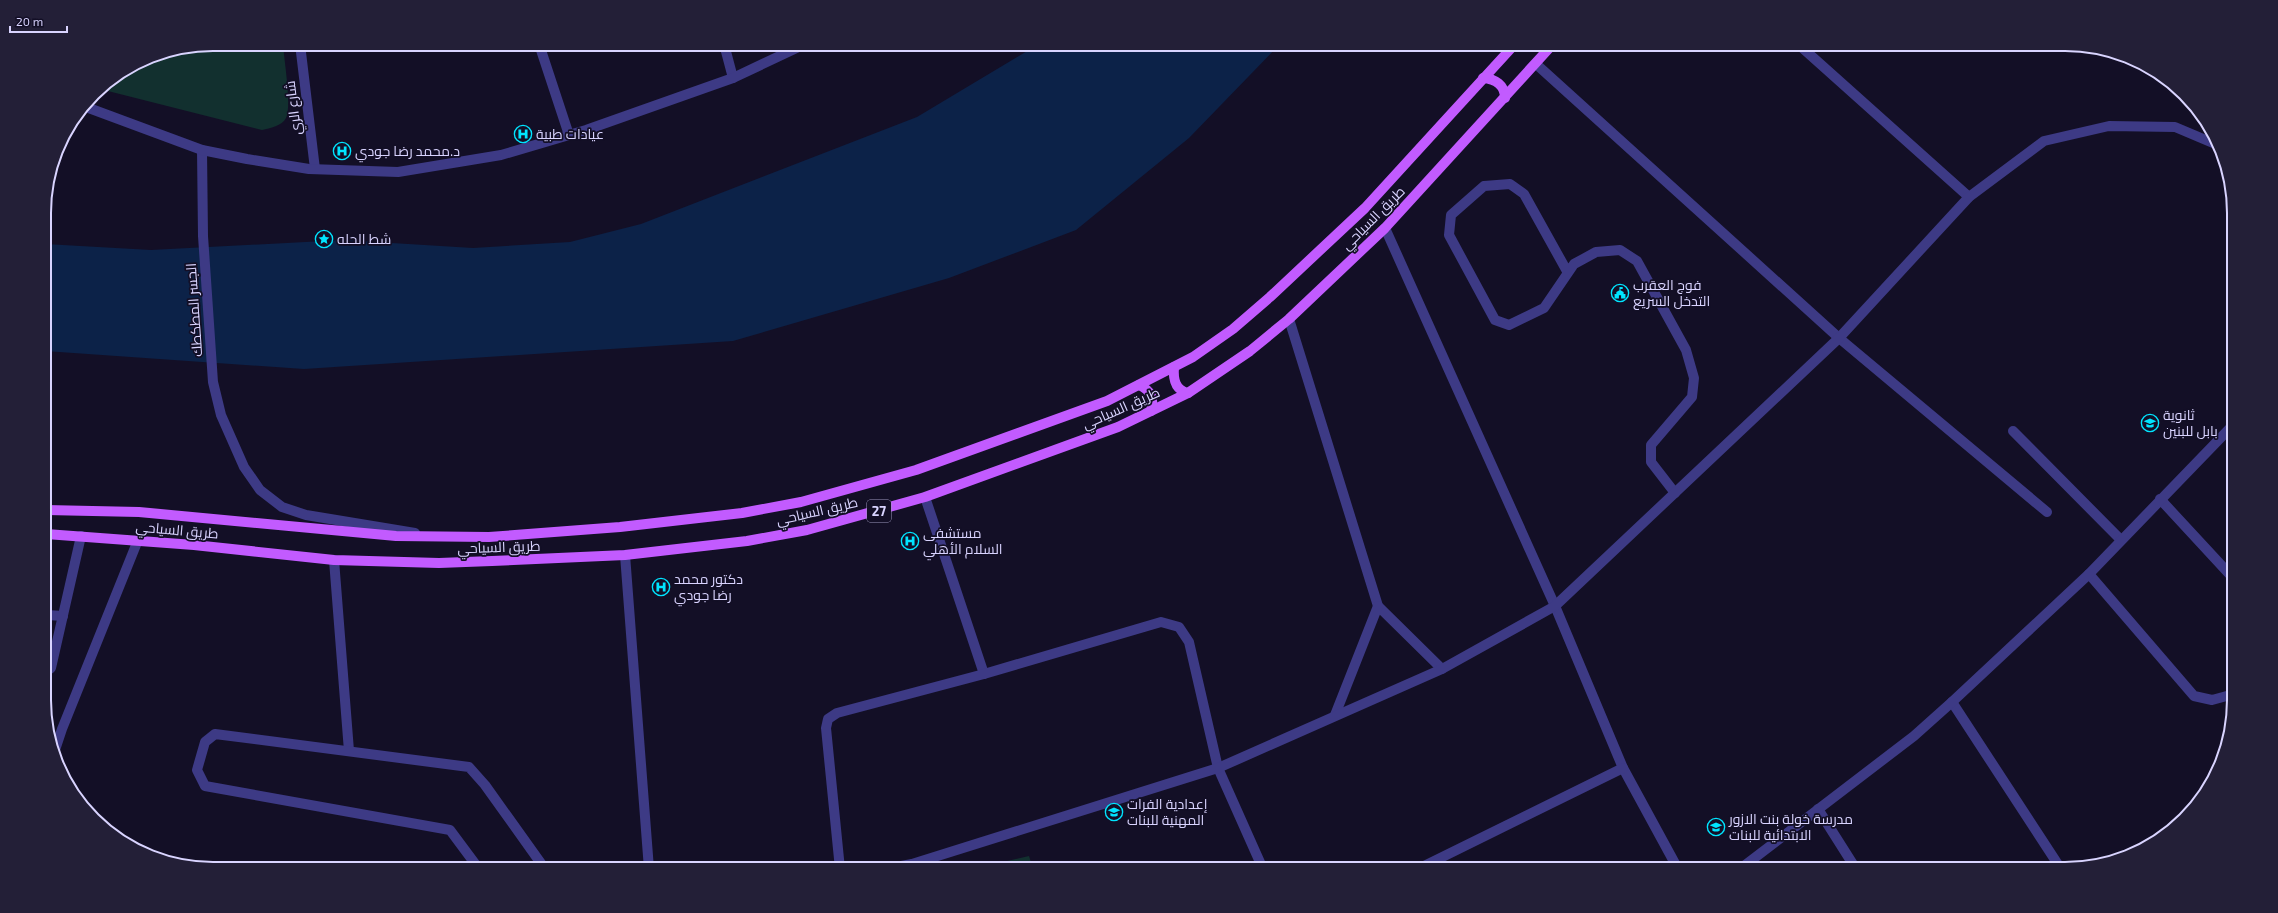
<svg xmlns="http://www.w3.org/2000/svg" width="2278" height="913" viewBox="0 0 2278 913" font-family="'Exo 2',Cairo,sans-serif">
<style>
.green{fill:#12302f}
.water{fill:#0c2248}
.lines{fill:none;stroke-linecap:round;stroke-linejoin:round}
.service{stroke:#3d3a85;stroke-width:10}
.minor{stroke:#3d3a85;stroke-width:10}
.tertiary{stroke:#3d3a85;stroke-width:10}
.primary{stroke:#c25bff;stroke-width:10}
.labels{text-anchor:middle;stroke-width:3.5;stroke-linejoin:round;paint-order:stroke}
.shield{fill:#130f26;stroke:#9e99be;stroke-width:1}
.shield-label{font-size:13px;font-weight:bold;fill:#d9d4ff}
.street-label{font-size:14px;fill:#d9d4ff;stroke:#130f26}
.poi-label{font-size:14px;fill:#d9d4ff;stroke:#130f26;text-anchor:start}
.rim{fill:none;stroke:#d9d4ff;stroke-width:2}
</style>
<rect width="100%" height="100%" fill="#130f26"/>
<g class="green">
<path d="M 213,44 L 283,44 C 284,60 292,105 286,118 C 282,126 270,128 262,130 L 100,89 L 149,57 Z"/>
<path d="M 1029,856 L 1033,869 L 972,869 Z"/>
</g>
<path class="water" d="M 1039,44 L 1280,44 L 1189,138 L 1076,230 L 949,278 L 733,341 L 304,369 L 45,351 L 45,244 L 151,250 L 343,240 L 473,248 L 570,242 L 641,224 L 917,117 Z"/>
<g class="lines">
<g class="service">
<path d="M 1568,273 L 1524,194 L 1510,184 L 1484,186 L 1451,215 L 1449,235 L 1495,320 L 1509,325 L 1544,308 L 1574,264 L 1596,252 L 1620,250 L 1637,261 L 1686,350 L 1694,378 L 1692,397 L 1651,445 L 1651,462 L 1675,493"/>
<path d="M 1839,338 L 2047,512"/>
<path d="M 2013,431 L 2121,540"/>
</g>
<g class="minor">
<path d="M 539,44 L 569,135"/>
<path d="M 724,44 L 733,78"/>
<path d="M 1798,44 L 1969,197"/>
<path d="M 1536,64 L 1839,338"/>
<path d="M 202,150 L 203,236 L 213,382 L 221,415 L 244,467 L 260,490 L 282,507 L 306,515 L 415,533"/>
<path d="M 1385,228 L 1555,606 L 1623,768 L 1678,869"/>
<path d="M 1289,319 L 1378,606 L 1442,669"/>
<path d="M 925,497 L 984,674"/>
<path d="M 2160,499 L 2234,579"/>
<path d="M 625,555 L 649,869"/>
<path d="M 334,560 L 349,751"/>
<path d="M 2089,574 L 2194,696 L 2212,700 L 2234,694"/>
<path d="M 47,615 L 63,616"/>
<path d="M 47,671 L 51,668 L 81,536"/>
<path d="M 1952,702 L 2061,869"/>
<path d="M 1335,715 L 1378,606"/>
<path d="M 54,753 L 62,729 L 138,540"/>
<path d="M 1818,809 L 1856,869"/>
<path d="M 479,869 L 450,830 L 205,786 L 197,770 L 205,742 L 215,734 L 469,767 L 485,785 L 545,869"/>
<path d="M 840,869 L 826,728 L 828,719 L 837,713 L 984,674 L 1161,622 L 1179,627 L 1189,642 L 1218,768 L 1263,869"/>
<path d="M 886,869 L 912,864 L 1218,768 L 1442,669 L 1555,606 L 1839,338 L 1969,197 L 2044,141 L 2109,126 L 2175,127 L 2220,146"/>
<path d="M 1418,869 L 1623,768"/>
<path d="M 1740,869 L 1914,736 L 1952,702 L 2089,574 L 2233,425"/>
</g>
<g class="tertiary">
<path d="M 300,44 L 315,169"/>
<path d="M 86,107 L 202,150 L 247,159 L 309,169 L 398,172 L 501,155 L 586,130 L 733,78 L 805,44"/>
</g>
<g class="primary">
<path d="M 1483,78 C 1495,79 1505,85 1505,98"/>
<path d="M 1174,367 C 1173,379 1175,390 1188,393"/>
<path d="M 1139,385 C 1152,391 1154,398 1151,411"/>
<path d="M 46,510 L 139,512 L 396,536 L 489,537 L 620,527 L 742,513 L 801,502 L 916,470 L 1107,401 L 1193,357 L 1233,329 L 1270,297 L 1365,208 L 1515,44"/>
<path d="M 46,534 L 194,545 L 334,560 L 439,563 L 492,561 L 625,555 L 747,541 L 807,530 L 925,497 L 1118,427 L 1188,393 L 1250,351 L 1289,319 L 1385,228 L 1553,44"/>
</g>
</g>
<defs>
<symbol id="hospital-ring" viewBox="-11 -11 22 22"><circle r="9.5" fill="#130f26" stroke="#00e5ff" stroke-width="1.5"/><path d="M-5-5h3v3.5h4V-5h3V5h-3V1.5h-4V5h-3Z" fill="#00e5ff"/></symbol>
<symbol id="sight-ring" viewBox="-11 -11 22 22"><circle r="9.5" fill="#130f26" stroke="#00e5ff" stroke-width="1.5"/><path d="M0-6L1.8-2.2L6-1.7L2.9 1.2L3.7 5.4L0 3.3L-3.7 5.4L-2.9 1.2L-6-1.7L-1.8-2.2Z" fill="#00e5ff"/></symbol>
<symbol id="civic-ring" viewBox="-11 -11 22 22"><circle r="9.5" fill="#130f26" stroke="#00e5ff" stroke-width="1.5"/><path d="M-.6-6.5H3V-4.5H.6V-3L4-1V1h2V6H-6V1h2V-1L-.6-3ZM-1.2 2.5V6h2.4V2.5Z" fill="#00e5ff"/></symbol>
<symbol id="school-ring" viewBox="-11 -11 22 22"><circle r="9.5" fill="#130f26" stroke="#00e5ff" stroke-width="1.5"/><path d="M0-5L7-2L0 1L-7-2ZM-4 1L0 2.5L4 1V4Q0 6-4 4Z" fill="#00e5ff"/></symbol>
</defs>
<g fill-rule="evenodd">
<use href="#hospital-ring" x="513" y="124" width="20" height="20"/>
<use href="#hospital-ring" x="332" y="141" width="20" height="20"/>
<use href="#sight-ring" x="314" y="229" width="20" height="20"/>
<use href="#civic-ring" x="1610" y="283" width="20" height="20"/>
<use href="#school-ring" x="2140" y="413" width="20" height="20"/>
<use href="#hospital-ring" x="900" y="531" width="20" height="20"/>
<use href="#hospital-ring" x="651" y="577" width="20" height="20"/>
<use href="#school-ring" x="1104" y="802" width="20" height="20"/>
<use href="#school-ring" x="1706" y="817" width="20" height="20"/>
</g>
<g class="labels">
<rect class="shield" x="867" y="500" width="24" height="22" rx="3"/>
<g class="shield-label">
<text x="879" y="516">27</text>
</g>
<g class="street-label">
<text transform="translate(293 108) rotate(-97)" y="5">شارع الري</text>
<text transform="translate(1373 218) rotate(-45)" y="5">طريق السياحي</text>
<text transform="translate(194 310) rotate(-94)" y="5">الجسر المطكطك</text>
<text transform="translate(1121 408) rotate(-24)" y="5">طريق السياحي</text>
<text transform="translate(817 511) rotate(-13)" y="5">طريق السياحي</text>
<text transform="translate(177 530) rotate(5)" y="5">طريق السياحي</text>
<text transform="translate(499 547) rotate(-2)" y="5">طريق السياحي</text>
</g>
<g class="poi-label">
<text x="536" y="139">عيادات طبية</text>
<text x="355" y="156">د.محمد رضا جودي</text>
<text x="337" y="244">شط الحله</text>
<text x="1633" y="290">فوج العقرب<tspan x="1633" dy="16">التدخل السريع</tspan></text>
<text x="2163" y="420">ثانوية<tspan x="2163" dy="16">بابل للبنين</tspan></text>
<text x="923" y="538">مستشفى<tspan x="923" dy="16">السلام الأهلي</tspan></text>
<text x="674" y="584">دكتور محمد<tspan x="674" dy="16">رضا جودي</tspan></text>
<text x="1127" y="809">إعدادية الفرات<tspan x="1127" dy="16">المهنية للبنات</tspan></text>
<text x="1729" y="824">مدرسة خولة بنت الازور<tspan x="1729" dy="16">الابتدائية للبنات</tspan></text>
</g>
</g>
<path d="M0 0H2278V913H0ZM213 51H2065A162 162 0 0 1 2227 213V700A162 162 0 0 1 2065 862H213A162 162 0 0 1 51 700V213A162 162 0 0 1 213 51Z" fill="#231f37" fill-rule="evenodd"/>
<path class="rim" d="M213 51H2065A162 162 0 0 1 2227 213V700A162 162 0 0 1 2065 862H213A162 162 0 0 1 51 700V213A162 162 0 0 1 213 51Z"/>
<path d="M10 26v6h57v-6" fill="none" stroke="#d9d4ff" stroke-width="2"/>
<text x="16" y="26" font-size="12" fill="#d9d4ff" stroke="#130f26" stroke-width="3" paint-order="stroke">20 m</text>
</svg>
